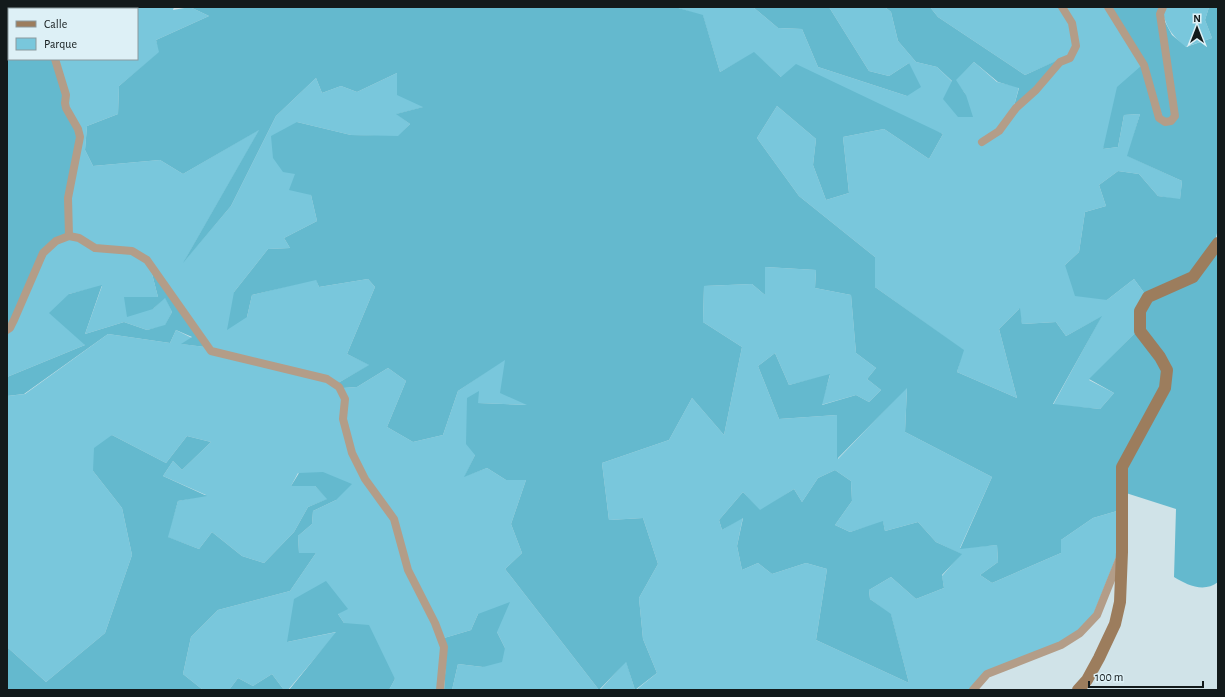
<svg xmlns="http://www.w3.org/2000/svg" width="1225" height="697" viewBox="0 0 1225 697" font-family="'Alegreya Sans',sans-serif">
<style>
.green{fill:#79c7dc;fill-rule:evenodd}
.forest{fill:#64b9ce}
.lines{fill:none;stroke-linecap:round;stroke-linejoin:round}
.street{stroke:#b39d88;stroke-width:8}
.secondary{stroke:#9c7d5d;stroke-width:12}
</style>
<rect width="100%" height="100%" fill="#d0e3e8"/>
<g class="green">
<path d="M 46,7 L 174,7 L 173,10 L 190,7 L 209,16 L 156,40 L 160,52 L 119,86 L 118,114 L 87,126 L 85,150 L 93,166 L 160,160 L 183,174 L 260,129 L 185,260 L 231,206 L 276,116 L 316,78 L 322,93 L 341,86 L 357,92 L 397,73 L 424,107 L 397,114 L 410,124 L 398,137 L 351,135 L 297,122 L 295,174 L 311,195 L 317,221 L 284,238 L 290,248 L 268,249 L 234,292 L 247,317 L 252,295 L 316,279 L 319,287 L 368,279 L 375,287 L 347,354 L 370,365 L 338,383 L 213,348 L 149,258 L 96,245 L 72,233 L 68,107 L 58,59 L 137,59 L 137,9 L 47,9 Z"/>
<path d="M 675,7 L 753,7 L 778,28 L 802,29 L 818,67 L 907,96 L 909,63 L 889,76 L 869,71 L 829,7 L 885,7 L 891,12 L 898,41 L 916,62 L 937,67 L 966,95 L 955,80 L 974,62 L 997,82 L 1019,87 L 1014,106 L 998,128 L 978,142 L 988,141 L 1079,46 L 1066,7 L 1104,7 L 1108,11 L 1141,66 L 1103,149 L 1118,147 L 1124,115 L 1140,114 L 1128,156 L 1182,181 L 1180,200 L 1158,196 L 1139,174 L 1118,171 L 1099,185 L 1106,206 L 1085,212 L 1079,252 L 1065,265 L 1107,300 L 1134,279 L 1145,294 L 1136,332 L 1089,380 L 1114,393 L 1100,409 L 1053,405 L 1101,317 L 1066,336 L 1056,322 L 1022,324 L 1019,309 L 999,329 L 1017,398 L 957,372 L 963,350 L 875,287 L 875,257 L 799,196 L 757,138 L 777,106 L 816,139 L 813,165 L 826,200 L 849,193 L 843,137 L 884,129 L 929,159 L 943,134 L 781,77 L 754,53 L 720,72 L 703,16 Z"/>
<path d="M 930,7 L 1059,7 L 1070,24 L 1073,46 L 1068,56 L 1025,75 L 938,17 Z"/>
<path d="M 1166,7 L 1209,7 L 1205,20 L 1212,38 L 1185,47 C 1174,37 1167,29 1163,14 Z"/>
<path d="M 70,238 L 131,253 L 145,262 L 151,270 L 158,297 L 153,309 L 165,297 L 172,312 L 165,326 L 147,330 L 124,322 L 85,334 L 102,286 L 69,294 L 85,345 L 7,377 L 7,332 L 45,255 L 58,243 Z"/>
<path d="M 765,267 L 816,270 L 815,288 L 851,295 L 856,353 L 876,368 L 867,379 L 881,390 L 869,402 L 856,395 L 821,405 L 830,375 L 789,385 L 775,353 L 758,366 L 779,419 L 837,415 L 838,459 L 907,387 L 905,432 L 992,477 L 960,548 L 997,545 L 998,562 L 980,575 L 992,583 L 1061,553 L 1061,540 L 1093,518 L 1117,511 L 1117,555 L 1094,613 L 1079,631 L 1060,642 L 986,672 L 969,690 L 636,690 L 657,673 L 643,639 L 639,598 L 658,564 L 643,518 L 609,520 L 602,463 L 669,440 L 692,398 L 724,435 L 742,347 L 703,322 L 704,286 L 752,284 L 765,295 ZM 835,470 L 851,481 L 852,501 L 835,525 L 850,532 L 883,522 L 885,531 L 918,522 L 936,542 L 961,554 L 942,576 L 944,588 L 916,599 L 891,577 L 869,590 L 870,599 L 891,615 L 909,683 L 816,640 L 827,569 L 806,563 L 772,574 L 758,563 L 742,570 L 737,546 L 743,517 L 722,530 L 719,520 L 743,492 L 760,511 L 794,489 L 802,502 L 818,478 Z"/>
<path d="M 176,330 L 192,338 L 182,344 L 205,347 L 326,382 L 337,389 L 342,399 L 349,454 L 391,520 L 441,647 L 438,690 L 389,690 L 395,679 L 344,623 L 338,614 L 347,609 L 287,642 L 337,632 L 288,690 L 284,690 L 272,674 L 253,686 L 238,678 L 229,690 L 203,690 L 183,674 L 191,637 L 218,610 L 290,591 L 316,553 L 299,554 L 298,536 L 312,524 L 313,511 L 336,500 L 298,473 L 291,486 L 315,486 L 328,499 L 308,507 L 294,532 L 264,563 L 242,556 L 212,532 L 199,549 L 167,537 L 178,501 L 206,495 L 163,476 L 173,461 L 182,470 L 211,442 L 187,436 L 166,463 L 112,435 L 93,471 L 122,508 L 132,555 L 105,633 L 46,682 L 7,647 L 7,396 L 25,394 L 108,334 L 170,343 Z"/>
<path d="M 505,359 L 528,405 L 478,403 L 478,392 L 475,455 L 465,476 L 487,468 L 506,480 L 526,480 L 511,524 L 522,553 L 505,569 L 599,690 L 452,690 L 458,664 L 483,667 L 505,648 L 497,632 L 478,614 L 471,630 L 444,638 L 411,569 L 397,518 L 367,477 L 354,452 L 346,419 L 343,388 L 357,387 L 388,368 L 406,381 L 387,427 L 413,442 L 443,435 L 458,391 Z"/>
<path d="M 626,661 L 635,690 L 600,690 Z"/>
</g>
<g class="forest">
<path d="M 7,7 L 40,7 L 41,9 L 9,9 L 9,59 L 52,59 L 77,138 L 66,234 L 55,239 L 7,327 Z"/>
<path d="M 190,7 L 675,7 L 703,15 L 720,72 L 754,52 L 781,77 L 796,64 L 943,134 L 929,159 L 884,129 L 843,137 L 849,193 L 826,200 L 813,165 L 816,139 L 777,106 L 757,138 L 799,196 L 875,257 L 875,287 L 964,350 L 957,372 L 1017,398 L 999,329 L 1020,308 L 1022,324 L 1056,322 L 1066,336 L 1102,316 L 1053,404 L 1100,409 L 1114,393 L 1089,379 L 1136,332 L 1156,358 L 1162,371 L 1161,387 L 1117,466 L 1117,511 L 1093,518 L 1061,540 L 1061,553 L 992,583 L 980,575 L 998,562 L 997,545 L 960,549 L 992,477 L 905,432 L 907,388 L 837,459 L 837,415 L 779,419 L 758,366 L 775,353 L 789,385 L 830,374 L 822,405 L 856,395 L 869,402 L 881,390 L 867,379 L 876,368 L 856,353 L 851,295 L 815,288 L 816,270 L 765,267 L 765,295 L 752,284 L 704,286 L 703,322 L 742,347 L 724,435 L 692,398 L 669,440 L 602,463 L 609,520 L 643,518 L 658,564 L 639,598 L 643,639 L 657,673 L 635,690 L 626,662 L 599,690 L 505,569 L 522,553 L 511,524 L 526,480 L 506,480 L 487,468 L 464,477 L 475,455 L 466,444 L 467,398 L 479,391 L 478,403 L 527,405 L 500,393 L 505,360 L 458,391 L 443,435 L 413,442 L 387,427 L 406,381 L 388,368 L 357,387 L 343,388 L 338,383 L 369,365 L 347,354 L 375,287 L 368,279 L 319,287 L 316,280 L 252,295 L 247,317 L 227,330 L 234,292 L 268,249 L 290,248 L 284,238 L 317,221 L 311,195 L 289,190 L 295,174 L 283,172 L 273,158 L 271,136 L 297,122 L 351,135 L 398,136 L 410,124 L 396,114 L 423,107 L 397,95 L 397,73 L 357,92 L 341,86 L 322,93 L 316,78 L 276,116 L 231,206 L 183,263 L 259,130 L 183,174 L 160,160 L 93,166 L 85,150 L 87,126 L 118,114 L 119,86 L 159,52 L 156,40 L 209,16 Z"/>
<path d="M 753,7 L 829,7 L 869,71 L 889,76 L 909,63 L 921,87 L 907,96 L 818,67 L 802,29 L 778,28 Z"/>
<path d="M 885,7 L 930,7 L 938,17 L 1025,75 L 1058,60 L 1034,88 L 1014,106 L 1019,88 L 998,82 L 974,62 L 956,80 L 966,95 L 973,117 L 958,117 L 943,99 L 952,81 L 937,67 L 916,62 L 898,41 L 891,12 Z"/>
<path d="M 1159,7 L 1172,115 L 1170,118 L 1165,118 L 1162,116 L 1146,63 L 1112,8 Z"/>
<path d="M 1209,7 L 1217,7 L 1218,9 L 1218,228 L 1216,238 L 1190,274 L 1145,294 L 1134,279 L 1107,300 L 1075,296 L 1065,265 L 1079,252 L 1085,212 L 1106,206 L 1099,185 L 1118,171 L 1139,174 L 1158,196 L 1180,199 L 1182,181 L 1127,156 L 1140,114 L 1124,115 L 1118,147 L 1103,149 L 1117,87 L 1141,66 L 1157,119 L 1172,123 L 1164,20 L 1172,35 L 1186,47 L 1212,38 L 1205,20 Z"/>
<path d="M 1218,250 L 1218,582 C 1204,593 1187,585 1174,577 L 1176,509 L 1126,493 L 1126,468 L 1170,390 L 1145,329 L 1144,312 L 1151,301 L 1196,281 Z"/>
<path d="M 151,270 L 205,347 L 181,344 L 192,337 L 176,330 L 170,343 L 108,334 L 24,394 L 7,396 L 7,377 L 85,345 L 49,313 L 69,294 L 102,285 L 85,334 L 124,322 L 147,330 L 165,325 L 172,312 L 165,298 L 153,309 L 127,317 L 124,297 L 158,297 Z"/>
<path d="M 112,435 L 166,463 L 187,436 L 211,442 L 182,470 L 173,461 L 163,476 L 207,496 L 178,501 L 168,537 L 199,549 L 212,532 L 242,556 L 264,563 L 294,532 L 308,507 L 327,499 L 315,486 L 291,486 L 299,473 L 323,472 L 352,484 L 336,500 L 313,511 L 312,524 L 298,536 L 299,553 L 316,553 L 290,591 L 218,610 L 191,637 L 183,674 L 203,690 L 7,690 L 7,647 L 46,682 L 105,633 L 132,555 L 122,508 L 93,471 L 94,448 Z"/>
<path d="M 835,470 L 851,481 L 852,501 L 835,525 L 850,532 L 883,521 L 885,531 L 918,522 L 936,542 L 962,554 L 942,575 L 944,588 L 916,599 L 891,577 L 869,590 L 870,599 L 891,614 L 909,683 L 816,640 L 827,569 L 806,563 L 772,574 L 758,563 L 742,570 L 737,546 L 743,518 L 722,530 L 719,520 L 743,492 L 760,510 L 794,489 L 802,502 L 818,478 Z"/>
<path d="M 326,581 L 348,609 L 338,614 L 344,623 L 369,625 L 395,679 L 389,690 L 289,690 L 336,632 L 287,642 L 294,599 Z"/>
<path d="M 510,602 L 497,632 L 505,648 L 502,662 L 483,667 L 458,664 L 452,690 L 444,690 L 447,646 L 444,638 L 471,630 L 478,614 Z"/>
<path d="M 272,674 L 284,690 L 229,690 L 238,678 L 253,686 Z"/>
</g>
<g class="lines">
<g class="street">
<path d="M 43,7 L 44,9"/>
<path d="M 1108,7 L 1144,65 L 1159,118 L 1165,122 L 1171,121 L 1175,116 L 1160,14 L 1163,7"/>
<path d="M 55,59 L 66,95 L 65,103 L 66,108 L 78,129 L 80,137 L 68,198 L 69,236"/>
<path d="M 982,142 L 999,131 L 1016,108 L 1036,90 L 1060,62 L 1070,58 L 1076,46 L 1072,23 L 1062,7"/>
<path d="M 7,330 L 10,328 L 14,320 L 43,253 L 56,241 L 69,236 L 79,238 L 95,248 L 132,251 L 147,260 L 211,351 L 327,379 L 339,387 L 345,399 L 343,419 L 352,453 L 365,479 L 394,519 L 408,570 L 435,623 L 444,647 L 440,690"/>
<path d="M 973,690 L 987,674 L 1061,645 L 1080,633 L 1097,615 L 1119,560"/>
</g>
<path class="secondary" d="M 1078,690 L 1087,680 L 1099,658 L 1115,624 L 1120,602 L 1122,552 L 1122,467 L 1165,388 L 1167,370 L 1160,357 L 1140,331 L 1140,311 L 1148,297 L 1193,277 L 1218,243"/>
</g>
<rect width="1225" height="697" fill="none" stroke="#131a1b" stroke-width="16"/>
<rect x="8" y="8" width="130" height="52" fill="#ddf0f6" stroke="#8c9a9e"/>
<rect x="16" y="21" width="20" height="6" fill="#9c7d5d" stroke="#8c9a9e"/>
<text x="44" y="28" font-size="12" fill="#131a1b">Calle</text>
<rect x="16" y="38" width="20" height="12" fill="#79c7dc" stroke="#8c9a9e"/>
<text x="44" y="48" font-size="12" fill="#131a1b">Parque</text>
<g transform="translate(1197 28)" stroke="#ddf0f6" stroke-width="3" paint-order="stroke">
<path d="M0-3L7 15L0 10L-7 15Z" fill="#131a1b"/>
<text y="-6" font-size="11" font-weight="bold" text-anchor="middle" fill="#131a1b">N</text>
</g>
<path d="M1089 681v6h114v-6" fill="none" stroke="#131a1b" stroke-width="2"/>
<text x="1095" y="681" font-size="12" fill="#131a1b" stroke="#ddf0f6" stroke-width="3" paint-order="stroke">100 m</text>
</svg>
